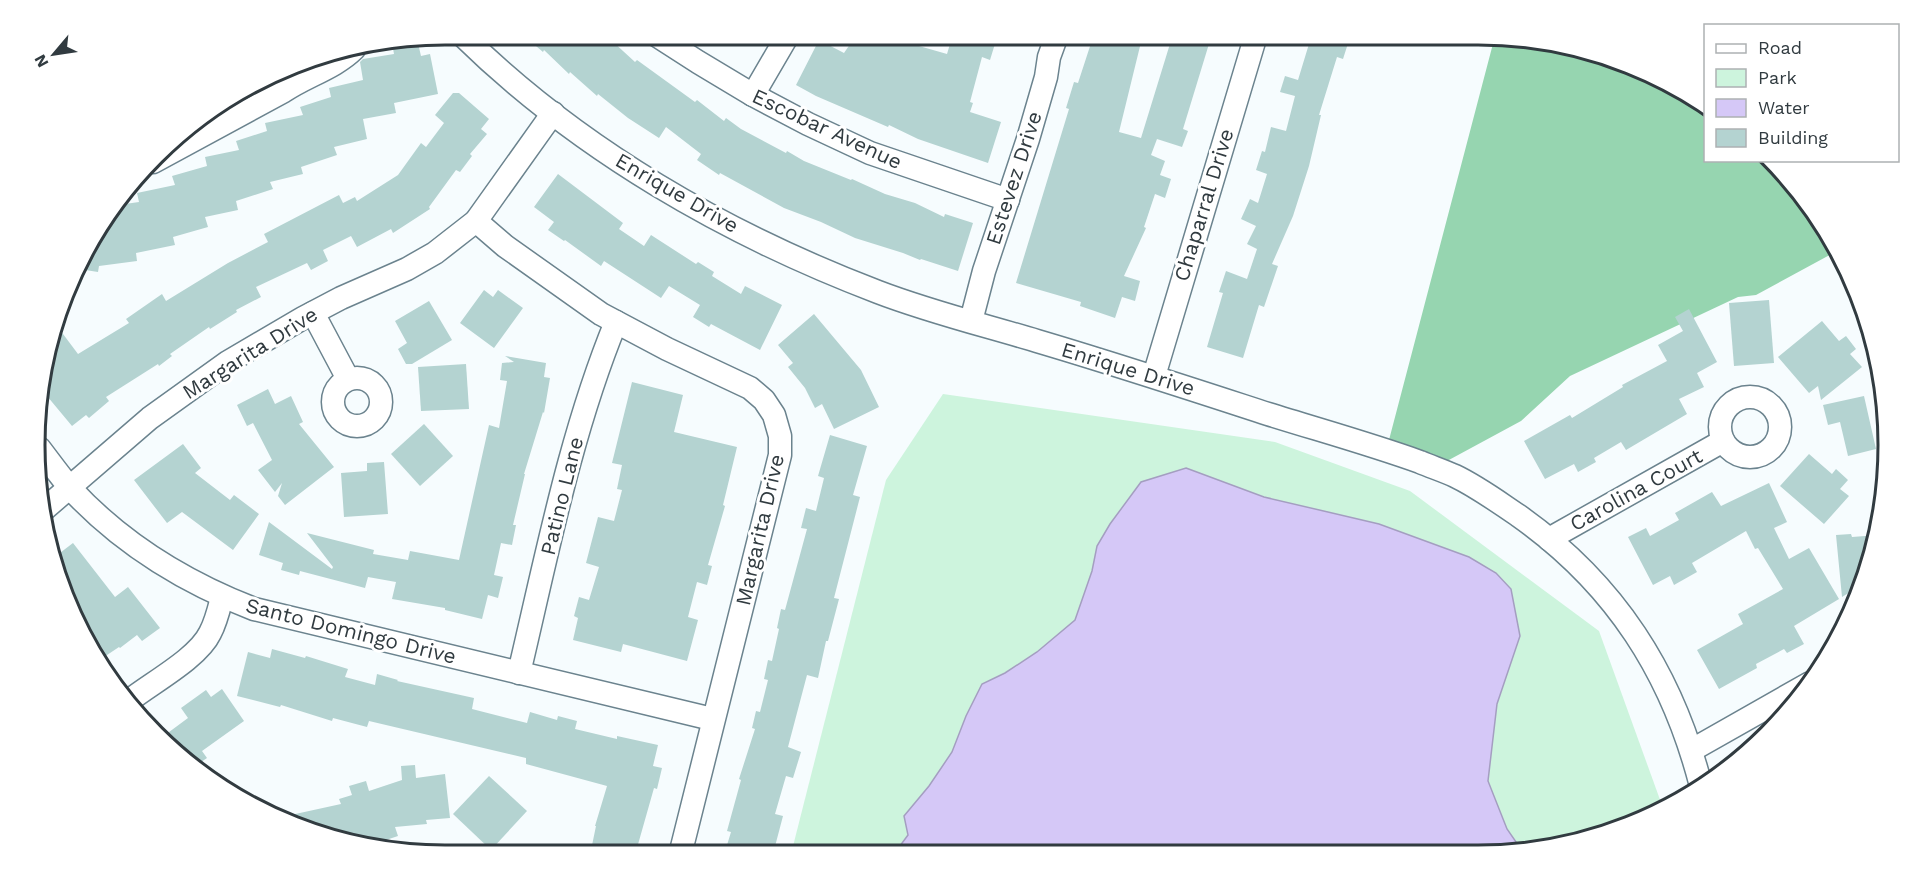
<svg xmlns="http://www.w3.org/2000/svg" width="1923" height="890" viewBox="0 0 1923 890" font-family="'Work Sans',sans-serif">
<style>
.green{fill:#cdf4dd}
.forest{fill:#96d5b0}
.water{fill:#d5c8f7;stroke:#a49ec0;stroke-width:1.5}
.building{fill:#b4d3d1}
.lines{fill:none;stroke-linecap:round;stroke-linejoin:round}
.minor-casing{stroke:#6b838e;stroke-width:25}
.minor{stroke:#fff;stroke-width:22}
.labels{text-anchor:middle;stroke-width:6;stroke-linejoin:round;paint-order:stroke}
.street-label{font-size:21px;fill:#313b40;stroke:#fff}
.rim{fill:none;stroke:#313b40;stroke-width:3}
</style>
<rect width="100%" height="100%" fill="#f6fcfe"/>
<path class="green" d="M 943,394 L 1275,442 L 1410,491 L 1599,631 L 1663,808 L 1635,824 L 1532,852 L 791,854 L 886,480 Z"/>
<path class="forest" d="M 1495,36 L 1558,42 L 1635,66 L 1705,103 L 1706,160 L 1773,161 L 1819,217 L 1837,251 L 1756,295 L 1738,297 L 1570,376 L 1521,421 L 1447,461 L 1389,440 Z"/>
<path class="water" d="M 1186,468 L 1264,497 L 1379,524 L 1469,557 L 1496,573 L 1511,589 L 1520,636 L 1497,704 L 1488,781 L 1507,829 L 1523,852 L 894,854 L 908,835 L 904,816 L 929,786 L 952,752 L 966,716 L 982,684 L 1005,673 L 1037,652 L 1075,620 L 1092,571 L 1097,546 L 1110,524 L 1141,482 Z"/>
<g class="building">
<path d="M 522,34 L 601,34 L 609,42 L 611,40 L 635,62 L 637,60 L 695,102 L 697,100 L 724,121 L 726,118 L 741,129 L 786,153 L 787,151 L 804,161 L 851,180 L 852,179 L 885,194 L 915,203 L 944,217 L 945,214 L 973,223 L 958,271 L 921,259 L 920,260 L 903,253 L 855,238 L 821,222 L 784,208 L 720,173 L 719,175 L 697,160 L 701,154 L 666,127 L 659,138 L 628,118 L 598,94 L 597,96 L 570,72 L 569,74 L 544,50 L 543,52 Z"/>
<path d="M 857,34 L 903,34 L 919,46 L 947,54 L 953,34 L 998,34 L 990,60 L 982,57 L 970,102 L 973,103 L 970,112 L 1001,122 L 988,163 L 918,139 L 889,125 L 888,127 L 816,96 L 796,85 L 819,40 L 844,53 Z"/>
<path d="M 1094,34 L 1143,34 L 1119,132 L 1141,138 L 1173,34 L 1212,34 L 1183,129 L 1188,131 L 1182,147 L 1157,139 L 1151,155 L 1165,161 L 1160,175 L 1171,179 L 1165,198 L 1155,194 L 1144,227 L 1146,228 L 1124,276 L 1140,281 L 1135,301 L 1122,297 L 1115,318 L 1080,306 L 1081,302 L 1016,283 L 1069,109 L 1066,108 L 1074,82 L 1078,83 Z"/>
<path d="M 1312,34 L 1351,34 L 1343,59 L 1337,57 L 1319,115 L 1321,115 L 1309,166 L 1293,216 L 1272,264 L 1278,266 L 1264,307 L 1259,305 L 1243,358 L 1207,347 L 1223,293 L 1219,292 L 1226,271 L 1247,279 L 1257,249 L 1247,244 L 1256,226 L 1241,219 L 1250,199 L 1258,203 L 1267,174 L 1256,170 L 1262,151 L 1265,152 L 1271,127 L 1286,131 L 1295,96 L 1280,92 L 1285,76 L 1298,80 Z"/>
<path d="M 417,39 L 421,56 L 430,54 L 438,94 L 394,103 L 396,113 L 363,119 L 367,139 L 334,147 L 337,155 L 301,167 L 303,174 L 270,182 L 273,189 L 236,201 L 238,210 L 205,217 L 208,227 L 173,237 L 175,245 L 136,253 L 137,261 L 99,266 L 98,272 L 79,269 L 89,240 L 118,205 L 139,202 L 137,193 L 175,185 L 172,176 L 207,166 L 205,157 L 239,150 L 236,141 L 267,131 L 265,123 L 303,115 L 300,107 L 331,97 L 329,88 L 363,80 L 360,62 L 363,59 L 394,54 L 392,43 Z"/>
<path d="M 453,93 L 459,93 L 489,119 L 481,129 L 487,134 L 470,154 L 472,156 L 460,172 L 456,170 L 429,207 L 430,209 L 393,233 L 391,229 L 357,247 L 351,236 L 323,250 L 328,261 L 311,270 L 307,263 L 256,287 L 261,297 L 236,310 L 237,312 L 210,329 L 209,327 L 170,354 L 172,356 L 159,366 L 158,364 L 106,397 L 109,401 L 89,418 L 86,415 L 72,426 L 42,390 L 42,365 L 57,326 L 78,354 L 129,323 L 126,319 L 162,294 L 166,301 L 228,263 L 268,242 L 264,234 L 339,195 L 343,203 L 355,197 L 357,201 L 398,175 L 421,143 L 426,147 L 444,123 L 435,115 Z"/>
<path d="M 558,174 L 623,223 L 619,229 L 644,246 L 651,235 L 696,264 L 698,262 L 714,272 L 712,276 L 741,294 L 745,286 L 782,305 L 760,350 L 711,324 L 709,327 L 693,317 L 700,305 L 669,286 L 661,298 L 604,261 L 601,266 L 565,240 L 564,241 L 548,230 L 554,222 L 534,207 Z"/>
<path d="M 484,290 L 493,297 L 498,290 L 523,308 L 494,348 L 460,323 Z"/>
<path d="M 1769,300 L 1774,363 L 1734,366 L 1729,303 Z"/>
<path d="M 429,301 L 452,340 L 412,364 L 406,364 L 398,349 L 407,343 L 395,321 Z"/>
<path d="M 1689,309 L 1717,362 L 1697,373 L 1704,387 L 1679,399 L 1687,414 L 1626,450 L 1621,442 L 1594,458 L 1596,462 L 1578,472 L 1574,464 L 1545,479 L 1524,441 L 1570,415 L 1572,418 L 1623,387 L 1622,385 L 1667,361 L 1658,345 L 1683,331 L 1675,317 Z"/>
<path d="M 814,314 L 861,370 L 879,407 L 834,429 L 822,404 L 815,408 L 805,388 L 788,367 L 793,363 L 778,345 Z"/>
<path d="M 1822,321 L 1839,341 L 1846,336 L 1856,349 L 1850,354 L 1862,367 L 1821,400 L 1818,386 L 1809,393 L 1778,357 Z"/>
<path d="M 505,356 L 546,363 L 544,377 L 550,378 L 544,413 L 543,412 L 524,474 L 525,474 L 513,525 L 516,525 L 512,545 L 501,543 L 494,575 L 503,577 L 498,598 L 488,595 L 482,619 L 445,610 L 445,608 L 392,599 L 396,582 L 368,577 L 365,588 L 300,571 L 299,575 L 281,570 L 283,563 L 259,555 L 269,522 L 332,569 L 333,567 L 307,533 L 374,550 L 373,554 L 408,560 L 410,551 L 459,560 L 489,425 L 499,428 L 507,381 L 500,380 L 502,363 L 514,362 Z"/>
<path d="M 466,364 L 469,409 L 421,411 L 418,367 Z"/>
<path d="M 632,382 L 683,395 L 674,432 L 737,447 L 723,505 L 725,506 L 708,565 L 712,566 L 707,585 L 697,582 L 688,617 L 698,620 L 687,661 L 623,644 L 621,652 L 573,640 L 578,618 L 574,616 L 579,597 L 589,600 L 599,567 L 586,563 L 598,517 L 614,521 L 622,490 L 617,489 L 622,465 L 612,463 Z"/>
<path d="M 268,389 L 275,404 L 291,396 L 303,422 L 299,424 L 334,467 L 285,505 L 278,496 L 282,483 L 275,492 L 258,470 L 272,460 L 253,423 L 247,426 L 237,405 Z"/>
<path d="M 1864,396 L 1876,449 L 1848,456 L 1840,422 L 1828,425 L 1823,405 Z"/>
<path d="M 424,424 L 453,456 L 420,486 L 391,454 Z"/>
<path d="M 830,435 L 867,446 L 853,495 L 860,497 L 834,598 L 839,599 L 828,641 L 826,641 L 818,678 L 807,675 L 788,747 L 801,752 L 793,778 L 786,776 L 775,814 L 783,816 L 773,854 L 724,855 L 731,832 L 727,831 L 741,780 L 739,779 L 755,729 L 752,728 L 756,711 L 760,712 L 768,680 L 764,679 L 768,660 L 772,661 L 779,629 L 777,628 L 781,609 L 785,610 L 807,529 L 801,528 L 806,508 L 816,511 L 824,478 L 818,476 Z"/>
<path d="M 183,444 L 201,468 L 195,473 L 230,500 L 234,495 L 259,514 L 233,550 L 182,512 L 167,523 L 134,480 Z"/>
<path d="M 1809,454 L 1832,474 L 1836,469 L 1848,480 L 1840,489 L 1849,496 L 1824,524 L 1780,486 Z"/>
<path d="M 384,462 L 388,514 L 344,517 L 341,473 L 367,471 L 367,463 Z"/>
<path d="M 1769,483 L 1787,522 L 1774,528 L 1789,559 L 1809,548 L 1839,599 L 1794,626 L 1804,644 L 1787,653 L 1784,649 L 1756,664 L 1757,668 L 1719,689 L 1697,650 L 1743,624 L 1738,614 L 1783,589 L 1758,548 L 1755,549 L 1746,531 L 1692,563 L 1697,572 L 1674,585 L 1670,576 L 1653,585 L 1628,537 L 1646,528 L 1650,536 L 1679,520 L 1675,513 L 1712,492 L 1721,506 Z"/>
<path d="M 1851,534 L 1852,537 L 1878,535 L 1863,584 L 1842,597 L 1836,535 Z"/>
<path d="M 73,543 L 115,597 L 128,587 L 160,628 L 142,641 L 137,635 L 120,648 L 119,647 L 98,661 L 89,650 L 56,577 L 52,559 Z"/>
<path d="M 272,649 L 305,658 L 306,656 L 348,669 L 345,677 L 375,685 L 377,674 L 398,680 L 397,681 L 474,698 L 472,709 L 527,723 L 530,712 L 557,720 L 558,716 L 577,721 L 575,729 L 617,739 L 617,736 L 658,745 L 653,766 L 662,768 L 657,789 L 654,788 L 635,855 L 590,855 L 596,826 L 595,826 L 607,786 L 526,764 L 526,758 L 369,721 L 367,727 L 333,718 L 332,721 L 281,705 L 280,707 L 237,696 L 248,652 L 270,658 Z"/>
<path d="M 222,689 L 244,721 L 202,751 L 207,758 L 195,766 L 175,754 L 161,738 L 188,718 L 181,708 L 206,690 L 211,697 Z"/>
<path d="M 415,765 L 416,778 L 445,774 L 450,818 L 426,820 L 427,824 L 395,827 L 398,836 L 374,844 L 376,849 L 365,848 L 288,824 L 277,818 L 341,804 L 339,799 L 352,795 L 349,786 L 366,781 L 369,791 L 402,780 L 401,766 Z"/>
<path d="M 489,776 L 527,811 L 491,850 L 453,814 Z"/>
</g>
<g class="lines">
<defs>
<g id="minor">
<path d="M 462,35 C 579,150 726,234 878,292 C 930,312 984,325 1037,341 C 1115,364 1191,389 1268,414 C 1319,430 1370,444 1420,462 C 1432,467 1444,471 1455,476 C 1478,487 1498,502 1519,516 C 1615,584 1672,673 1701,786"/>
<path d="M 656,35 L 698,62 L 753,95 L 808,124 L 870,153 L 1008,200"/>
<path d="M 753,95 L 788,35"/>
<path d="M 153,162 L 284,91 C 306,76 335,68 354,49"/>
<path d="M 476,221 L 505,246 L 601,314 L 667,349 L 750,388 L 764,400 L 774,415 L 780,436 L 780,455 L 680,855"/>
<path d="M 313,313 L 348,379"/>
<path d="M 971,321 L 984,271 L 1028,139 L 1046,77 L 1049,57 L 1057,35"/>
<path d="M 1154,376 L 1256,35"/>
<circle cx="357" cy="402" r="24"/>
<circle cx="1750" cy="427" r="30"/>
<path d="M 40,449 C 50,462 60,476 71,489 C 122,544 184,582 254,609 L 712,719"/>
<path d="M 41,512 L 150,418 L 228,362 L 303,318 L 341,298 L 407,269 L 435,253 L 476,221 L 553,113"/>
<path d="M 1549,539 L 1723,441"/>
<path d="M 519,673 C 547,555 570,434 616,322"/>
<path d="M 130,700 C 153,682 198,658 210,633 C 216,622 219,609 222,597"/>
<path d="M 1692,750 L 1810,683"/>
</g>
</defs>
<use href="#minor" class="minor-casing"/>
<use href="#minor" class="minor"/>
</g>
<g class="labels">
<g class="street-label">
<text transform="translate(827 129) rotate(25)" y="7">Escobar Avenue</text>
<text transform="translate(1014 178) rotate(-72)" y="7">Estevez Drive</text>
<text transform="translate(677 193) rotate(30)" y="7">Enrique Drive</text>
<text transform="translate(1204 205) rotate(-73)" y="7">Chaparral Drive</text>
<text transform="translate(250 353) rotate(-32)" y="7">Margarita Drive</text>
<text transform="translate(1128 369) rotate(17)" y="7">Enrique Drive</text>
<text transform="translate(1636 490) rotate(-29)" y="7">Carolina Court</text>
<text transform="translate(562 496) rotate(-76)" y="7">Patino Lane</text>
<text transform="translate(760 530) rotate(-77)" y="7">Margarita Drive</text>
<text transform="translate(351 631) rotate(14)" y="7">Santo Domingo Drive</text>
</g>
</g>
<path d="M0 0H1923V890H0ZM445 45H1478A400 400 0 0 1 1878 445V445A400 400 0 0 1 1478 845H445A400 400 0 0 1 45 445V445A400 400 0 0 1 445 45Z" fill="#fff" fill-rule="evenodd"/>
<path class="rim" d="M445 45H1478A400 400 0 0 1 1878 445V445A400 400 0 0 1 1478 845H445A400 400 0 0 1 45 445V445A400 400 0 0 1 445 45Z"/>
<rect x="1704" y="24" width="195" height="138" fill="#ffffff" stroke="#adb1b3" stroke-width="1.5"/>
<rect x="1716" y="44" width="30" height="9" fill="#ffffff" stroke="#adb1b3" stroke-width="1.5"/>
<text x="1758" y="54" font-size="18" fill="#313b40">Road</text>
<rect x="1716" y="69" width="30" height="18" fill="#cdf4dd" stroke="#adb1b3" stroke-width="1.5"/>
<text x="1758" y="84" font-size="18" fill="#313b40">Park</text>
<rect x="1716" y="99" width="30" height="18" fill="#d5c8f7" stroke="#adb1b3" stroke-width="1.5"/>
<text x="1758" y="114" font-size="18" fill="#313b40">Water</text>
<rect x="1716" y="129" width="30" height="18" fill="#b4d3d1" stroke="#adb1b3" stroke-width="1.5"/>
<text x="1758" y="144" font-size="18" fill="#313b40">Building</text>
<g transform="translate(54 54) rotate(241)" stroke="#ffffff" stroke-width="4.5" paint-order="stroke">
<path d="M0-4.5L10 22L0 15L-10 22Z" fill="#313b40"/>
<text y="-9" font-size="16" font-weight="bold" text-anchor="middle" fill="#313b40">N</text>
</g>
</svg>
